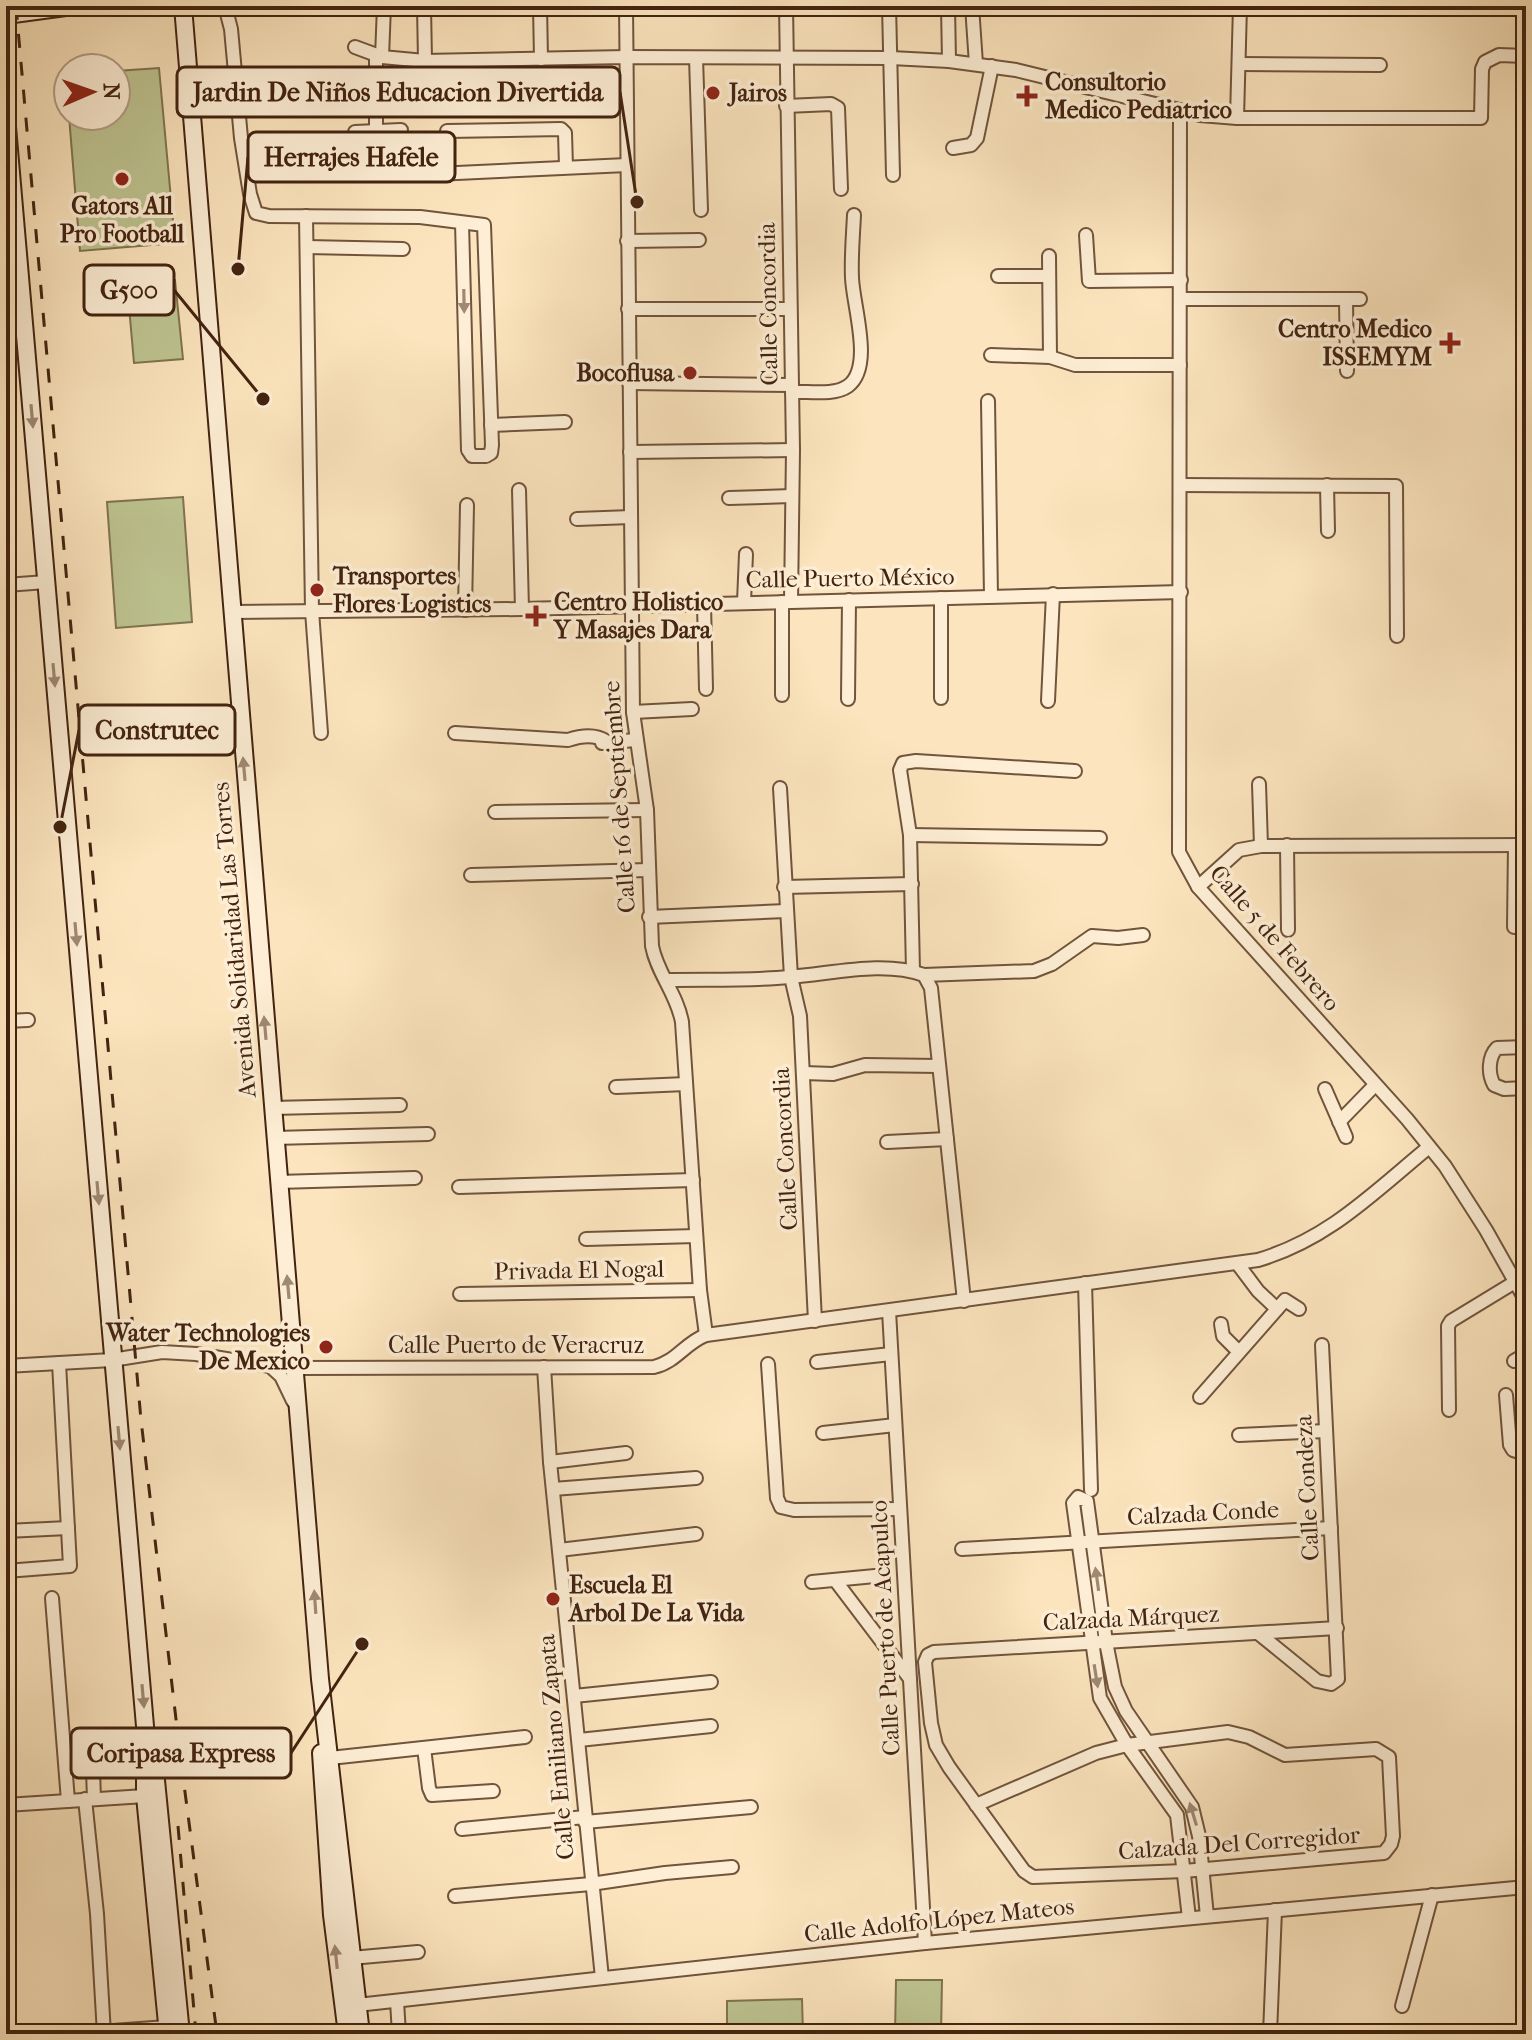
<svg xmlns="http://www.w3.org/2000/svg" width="1532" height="2040" viewBox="0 0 1532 2040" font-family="'IM FELL French Canon',serif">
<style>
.green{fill:#bec592;stroke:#807451;stroke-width:2}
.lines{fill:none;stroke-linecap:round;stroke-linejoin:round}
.street-casing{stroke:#71543c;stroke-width:16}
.secondary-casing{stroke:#432310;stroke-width:20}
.street{stroke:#fdeed5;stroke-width:12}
.secondary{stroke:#fdeed5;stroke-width:16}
.rail{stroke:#432310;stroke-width:3;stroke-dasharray:14 14;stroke-linecap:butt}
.oneway{fill:#a08872}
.poi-dot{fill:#8f2418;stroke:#fdeed5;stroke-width:3}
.labels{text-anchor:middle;stroke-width:7;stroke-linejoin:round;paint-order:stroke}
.poi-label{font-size:24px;font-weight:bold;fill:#432310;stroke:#fdeed5;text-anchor:start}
.street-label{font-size:24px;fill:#432310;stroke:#fdeed5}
.leader{fill:none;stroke:#432310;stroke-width:3}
.callout-dot{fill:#432310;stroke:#fdeed5;stroke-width:3}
.callout{fill:#fdeed5;stroke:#432310;stroke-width:3}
.callout-label{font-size:26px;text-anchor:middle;font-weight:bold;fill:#432310}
</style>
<rect width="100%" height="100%" fill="#fce5be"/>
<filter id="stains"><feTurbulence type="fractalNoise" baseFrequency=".0025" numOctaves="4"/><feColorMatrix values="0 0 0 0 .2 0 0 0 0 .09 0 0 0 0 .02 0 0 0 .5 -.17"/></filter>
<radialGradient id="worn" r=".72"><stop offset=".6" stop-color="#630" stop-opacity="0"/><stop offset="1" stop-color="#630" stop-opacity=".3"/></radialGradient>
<g class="green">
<path d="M 159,68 L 175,243 L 80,251 L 69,116 L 116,116 L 116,71 Z"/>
<path d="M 175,280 L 183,359 L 134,363 L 127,284 Z"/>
<path d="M 183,497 L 192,622 L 116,628 L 107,502 Z"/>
<path d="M 896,1980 L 942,1980 L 941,2034 L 895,2034 Z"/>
<path d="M 802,1999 L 803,2034 L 727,2034 L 727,2001 Z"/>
</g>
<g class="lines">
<defs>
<g id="street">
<path d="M 225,6 L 231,29 L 241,138 L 250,194 L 256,213 L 269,216 L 420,217 L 484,225 L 492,445 L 491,453 L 486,456 L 472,456 L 468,450 L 462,223"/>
<path d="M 424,6 L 425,61"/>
<path d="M 540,6 L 541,59"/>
<path d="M 626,6 L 633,712 L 647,810 L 652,946 C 657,973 677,994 682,1022 L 700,1290 L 706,1335"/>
<path d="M 786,6 L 793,450 L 791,601"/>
<path d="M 889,6 L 893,175"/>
<path d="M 948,6 L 949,61"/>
<path d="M 972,6 L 976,64"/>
<path d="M 355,47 L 382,57 L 425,61 L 626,57 L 891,58 L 949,61 L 1016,70 L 1200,115 L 1237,118 L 1481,118 L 1482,69 L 1485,62 L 1499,55 L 1526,56"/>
<path d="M 376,56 L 376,131"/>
<path d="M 382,57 L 384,6"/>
<path d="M 696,58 L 701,210"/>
<path d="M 1239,64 L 1380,65"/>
<path d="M 786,106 L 831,104 L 838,108 L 841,189"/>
<path d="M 1180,111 L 1179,852 L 1198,887 L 1407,1119 L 1445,1166 L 1486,1230 L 1526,1301"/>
<path d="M 1237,118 L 1240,6"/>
<path d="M 447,131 L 561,129 L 565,133 L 566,167"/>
<path d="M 355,132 L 401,130"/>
<path d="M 953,148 L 971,145 L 977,138 L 992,66"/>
<path d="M 436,174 L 627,165"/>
<path d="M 306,216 L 312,611 L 321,733"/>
<path d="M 1086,235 L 1089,281 L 1181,280"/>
<path d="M 627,241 L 699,240"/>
<path d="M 307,247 L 403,249"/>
<path d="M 1049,256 L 1050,357"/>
<path d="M 998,276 L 1049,276"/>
<path d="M 1181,299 L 1360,299"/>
<path d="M 1346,299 L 1347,371"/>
<path d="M 628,309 L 790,309"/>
<path d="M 991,355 L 1050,357 L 1075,365 L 1180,365"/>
<path d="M 629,383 L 792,385"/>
<path d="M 792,392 C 808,391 834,396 848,386 C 874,367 853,306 852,278 C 851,257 853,236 854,215"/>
<path d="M 988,401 L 991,596"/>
<path d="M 491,425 L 565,422"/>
<path d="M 630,452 L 793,450"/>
<path d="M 1180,485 L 1396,486 L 1397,636"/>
<path d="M 1327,485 L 1328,531"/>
<path d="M 519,490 L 522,609"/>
<path d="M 729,498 L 792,496"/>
<path d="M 577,519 L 631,517"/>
<path d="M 6,585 L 46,582"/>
<path d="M 744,602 L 746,554"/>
<path d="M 704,604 L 706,689"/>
<path d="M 465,610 L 467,505"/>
<path d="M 232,612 L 522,609 L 1181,592"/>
<path d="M 782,695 L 782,602"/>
<path d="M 941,698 L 941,598"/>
<path d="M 848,699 L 849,600"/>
<path d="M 1048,701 L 1053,594"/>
<path d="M 633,712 L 692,709"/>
<path d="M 455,733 L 568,740 C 580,736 595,734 606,741"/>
<path d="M 602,743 L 635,740"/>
<path d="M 1259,784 L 1261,846"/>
<path d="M 780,788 L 791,977 L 800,1016 L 815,1321"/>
<path d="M 495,812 L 647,810"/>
<path d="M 910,835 L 1100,838"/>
<path d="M 1287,845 L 1288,930"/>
<path d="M 471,875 L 648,870"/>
<path d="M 784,887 L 912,884"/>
<path d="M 1198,887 L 1239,850 L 1261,846 L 1526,845"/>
<path d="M 649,917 L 786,911"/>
<path d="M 1514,927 L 1515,845"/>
<path d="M 913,971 L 910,835 L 900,770 L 903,763 L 916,761 L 1075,771"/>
<path d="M 924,975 L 1034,971 L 1052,964 L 1092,936 L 1118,938 L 1143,935"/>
<path d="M 666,980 C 707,979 749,981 789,977 C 832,974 883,960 924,975 L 931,988 L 964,1301"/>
<path d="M 6,1021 L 28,1020"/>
<path d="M 1526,1047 L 1497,1048 C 1488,1057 1488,1074 1494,1085 L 1504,1089 L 1526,1088"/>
<path d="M 804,1073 L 833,1074 L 865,1065 L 939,1066"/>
<path d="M 616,1087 L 686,1084"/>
<path d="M 1325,1089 L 1346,1137"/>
<path d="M 272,1108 L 400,1105"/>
<path d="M 1339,1122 L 1375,1085"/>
<path d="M 274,1138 L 428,1134"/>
<path d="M 887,1142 L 947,1139"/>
<path d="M 278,1182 L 415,1178"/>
<path d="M 459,1187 L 693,1180"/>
<path d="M 586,1239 L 696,1236"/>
<path d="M 1237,1263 L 1258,1291 L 1277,1309"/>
<path d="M 1085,1283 L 1091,1490"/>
<path d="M 460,1294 L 700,1290"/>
<path d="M 889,1311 L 925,1943"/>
<path d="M 1221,1324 L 1223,1336 L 1238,1351"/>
<path d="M 1514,1361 L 1526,1354"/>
<path d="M 817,1362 L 891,1354"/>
<path d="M 768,1364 L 777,1498 L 781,1507 L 794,1510 L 900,1509"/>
<path d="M 6,1366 L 112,1360 L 162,1352 L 196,1354 L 270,1366 L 281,1376 L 293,1401"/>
<path d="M 544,1367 L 550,1462 L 602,1978"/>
<path d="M 296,1368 L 654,1367 C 676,1362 685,1343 706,1335 L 1258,1260 C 1329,1239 1373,1193 1429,1147"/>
<path d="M 1506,1395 L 1510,1445 L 1513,1450 L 1526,1454"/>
<path d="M 1200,1397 L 1285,1300 L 1299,1309"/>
<path d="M 1449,1410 L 1448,1326 L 1451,1321 L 1515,1282"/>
<path d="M 823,1433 L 895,1425"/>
<path d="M 1239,1435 L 1326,1431"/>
<path d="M 550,1462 L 626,1453"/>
<path d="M 553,1489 L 696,1478"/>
<path d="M 6,1531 L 68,1528"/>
<path d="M 962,1549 L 1331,1528"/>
<path d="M 559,1550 L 696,1534"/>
<path d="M 6,1571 L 70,1566 L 59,1363"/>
<path d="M 835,1580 L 910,1679"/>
<path d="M 812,1582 L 875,1576"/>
<path d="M 52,1598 L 68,1801"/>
<path d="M 1258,1633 L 1317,1681 L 1331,1684 L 1338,1679 L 1322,1345"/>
<path d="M 574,1696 L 711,1682"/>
<path d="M 579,1740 L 711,1726"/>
<path d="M 92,1741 L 94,1799"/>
<path d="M 424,1748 L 429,1788 L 432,1795 L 493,1791"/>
<path d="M 330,1758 L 525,1737"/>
<path d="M 85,1799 L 97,1914 L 104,2034"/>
<path d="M 6,1805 L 145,1796"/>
<path d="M 976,1805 L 1096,1753 L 1127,1745 L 1228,1732 L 1249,1737 L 1285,1755 L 1376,1749 L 1389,1757 L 1393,1836 L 1391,1844 L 1384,1853 L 1184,1871 L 1033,1877 L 1024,1871 L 949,1767 L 936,1745 L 931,1723 L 925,1662 L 928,1655 L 934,1652 L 1337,1628"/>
<path d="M 585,1822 L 751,1807"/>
<path d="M 462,1829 L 585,1817"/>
<path d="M 455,1896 L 591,1884 L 665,1873 L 732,1867"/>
<path d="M 1189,1918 L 1177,1815 L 1127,1745 L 1100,1698 L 1073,1503 L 1078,1497 L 1087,1501 L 1106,1642 L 1115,1687 L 1126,1711 L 1192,1807 L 1199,1836 L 1207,1916"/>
<path d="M 351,1958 L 418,1952"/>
<path d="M 397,2001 L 399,2034"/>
<path d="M 357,2005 L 925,1943 L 1526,1887"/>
<path d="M 1402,2006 L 1432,1895"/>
<path d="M 72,2034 L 167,2027"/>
<path d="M 1270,2034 L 1275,1910"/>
</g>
<g id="secondary">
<path d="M 183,6 L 320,1679 L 361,2034"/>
<path d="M 6,15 L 73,6"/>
<path d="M 6,115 L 145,1726 L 145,1796 L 168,2034"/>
<path d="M 153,1750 L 181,2034"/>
<path d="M 321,1753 L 332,1915 L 347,2034"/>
</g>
</defs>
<use href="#street" class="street-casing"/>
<use href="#secondary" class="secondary-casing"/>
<use href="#street" class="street"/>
<use href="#secondary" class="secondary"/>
<g class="rail">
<path d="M 16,6 L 141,1420 L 181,1762 L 217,2034"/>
<path d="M 178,1826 L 196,2034"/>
</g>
</g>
<defs><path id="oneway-solid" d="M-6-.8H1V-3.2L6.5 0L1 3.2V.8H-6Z" transform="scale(2)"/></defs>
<g class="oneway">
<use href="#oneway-solid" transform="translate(464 301) rotate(89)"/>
<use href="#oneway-solid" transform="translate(32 416) rotate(85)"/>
<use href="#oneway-solid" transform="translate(54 675) rotate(85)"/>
<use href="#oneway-solid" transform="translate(244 769) rotate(-95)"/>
<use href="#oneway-solid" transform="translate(76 934) rotate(85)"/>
<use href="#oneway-solid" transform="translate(265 1028) rotate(-95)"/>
<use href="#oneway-solid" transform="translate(98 1193) rotate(85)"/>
<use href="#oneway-solid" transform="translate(288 1287) rotate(-95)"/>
<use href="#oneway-solid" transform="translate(119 1438) rotate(85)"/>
<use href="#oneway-solid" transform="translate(1097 1579) rotate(-98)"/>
<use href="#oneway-solid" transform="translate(315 1602) rotate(-94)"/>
<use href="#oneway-solid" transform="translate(1096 1676) rotate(81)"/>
<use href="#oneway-solid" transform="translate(143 1696) rotate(85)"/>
<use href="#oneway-solid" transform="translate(1193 1814) rotate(-107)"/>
<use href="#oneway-solid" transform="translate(336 1957) rotate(-96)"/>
</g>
<g class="poi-dot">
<circle cx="713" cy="93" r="8"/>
<path d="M1023 84h8v8h8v8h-8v8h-8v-8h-8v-8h8z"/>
<circle cx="122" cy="179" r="8"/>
<path d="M1446 331h8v8h8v8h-8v8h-8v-8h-8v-8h8z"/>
<circle cx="690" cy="373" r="8"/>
<circle cx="317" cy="590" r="8"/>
<path d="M532 604h8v8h8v8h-8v8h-8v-8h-8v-8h8z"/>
<circle cx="326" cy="1347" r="8"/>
<circle cx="553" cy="1599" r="8"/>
</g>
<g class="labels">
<g class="poi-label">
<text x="1045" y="90">Consultorio<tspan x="1045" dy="28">Medico Pediatrico</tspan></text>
<text x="729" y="101">Jairos</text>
<text x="122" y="214" text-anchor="middle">Gators All<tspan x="122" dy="28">Pro Football</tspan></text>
<text x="1432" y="337" text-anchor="end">Centro Medico<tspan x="1432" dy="28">ISSEMYM</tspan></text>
<text x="674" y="381" text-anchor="end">Bocoflusa</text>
<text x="333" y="584">Transportes<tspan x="333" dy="28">Flores Logistics</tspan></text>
<text x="554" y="610">Centro Holistico<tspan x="554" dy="28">Y Masajes Dara</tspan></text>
<text x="310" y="1341" text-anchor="end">Water Technologies<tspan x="310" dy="28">De Mexico</tspan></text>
<text x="569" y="1593">Escuela El<tspan x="569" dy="28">Arbol De La Vida</tspan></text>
</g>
<g class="street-label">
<text transform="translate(768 304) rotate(-91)" y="8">Calle Concordia</text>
<text transform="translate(850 578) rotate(-1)" y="8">Calle Puerto México</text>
<text transform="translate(619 797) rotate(-94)" y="8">Calle 16 de Septiembre</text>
<text transform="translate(1275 938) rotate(49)" y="8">Calle 5 de Febrero</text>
<text transform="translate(234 940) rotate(-95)" y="8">Avenida Solidaridad Las Torres</text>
<text transform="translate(785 1149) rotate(-93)" y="8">Calle Concordia</text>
<text transform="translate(579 1270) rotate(-1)" y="8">Privada El Nogal</text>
<text x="516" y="1353">Calle Puerto de Veracruz</text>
<text transform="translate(1307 1488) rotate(-93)" y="8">Calle Condeza</text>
<text transform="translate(1203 1513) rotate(-3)" y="8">Calzada Conde</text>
<text transform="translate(1131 1618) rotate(-3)" y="8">Calzada Márquez</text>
<text transform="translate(885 1628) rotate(-93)" y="8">Calle Puerto de Acapulco</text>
<text transform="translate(556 1747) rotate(-95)" y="8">Calle Emiliano Zapata</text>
<text transform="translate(1239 1843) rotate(-4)" y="8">Calzada Del Corregidor</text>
<text transform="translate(939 1920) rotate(-6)" y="8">Calle Adolfo López Mateos</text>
</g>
</g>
<path class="leader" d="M637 202L620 92M238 269L248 157M263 399L174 290M60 827L79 730M362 1644L291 1753"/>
<g class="callout-dot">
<circle cx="637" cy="202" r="8"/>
<circle cx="238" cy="269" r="8"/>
<circle cx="263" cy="399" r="8"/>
<circle cx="60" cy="827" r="8"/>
<circle cx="362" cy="1644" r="8"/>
</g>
<g class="callout">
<rect x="177" y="67" width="443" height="50" rx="8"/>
<rect x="248" y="132" width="207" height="50" rx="8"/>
<rect x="84" y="265" width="90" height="50" rx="8"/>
<rect x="79" y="705" width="156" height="50" rx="8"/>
<rect x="71" y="1728" width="220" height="50" rx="8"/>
</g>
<g class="callout-label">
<text x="398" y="101">Jardin De Niños Educacion Divertida</text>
<text x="351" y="166">Herrajes Hafele</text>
<text x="129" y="299">G500</text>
<text x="157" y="739">Construtec</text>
<text x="181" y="1762">Coripasa Express</text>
</g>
<rect width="1532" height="2040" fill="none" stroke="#fce5be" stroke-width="32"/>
<rect x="8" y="8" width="1516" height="2024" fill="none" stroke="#432310" stroke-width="4"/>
<rect x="16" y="16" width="1500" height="2008" fill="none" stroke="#432310" stroke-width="2"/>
<g transform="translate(92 92) rotate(88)"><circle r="38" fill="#fdeed5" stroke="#b39d86" stroke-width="2"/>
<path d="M0-6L14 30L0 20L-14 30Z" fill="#8f2418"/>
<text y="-12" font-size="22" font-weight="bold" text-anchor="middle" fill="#432310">N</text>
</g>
<rect width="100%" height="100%" filter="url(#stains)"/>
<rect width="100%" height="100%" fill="url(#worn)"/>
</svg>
